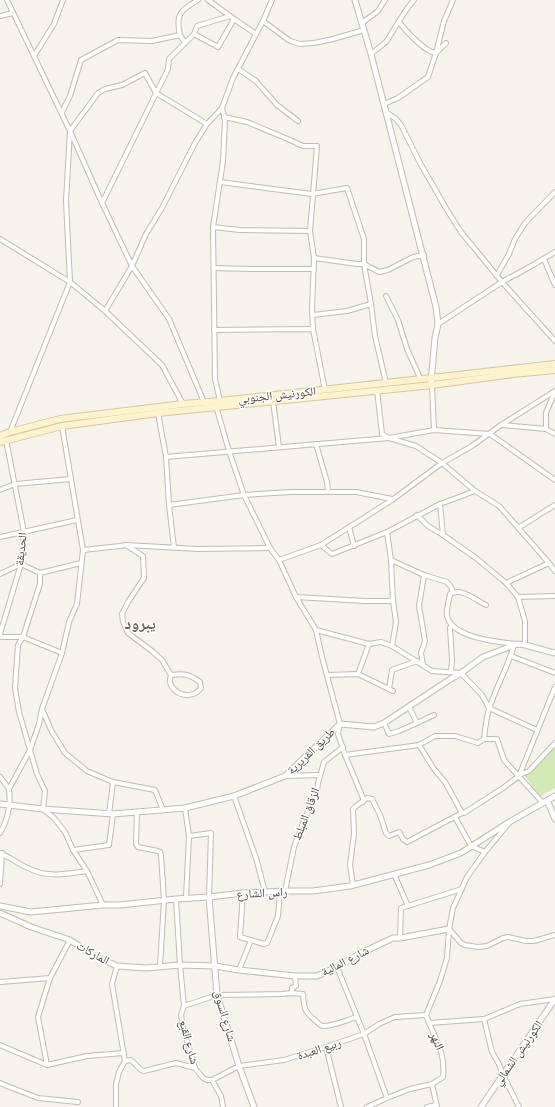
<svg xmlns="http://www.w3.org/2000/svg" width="555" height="1107" viewBox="0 0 555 1107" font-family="'Golos Text','Noto Naskh Arabic',sans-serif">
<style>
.green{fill:#d2eab5}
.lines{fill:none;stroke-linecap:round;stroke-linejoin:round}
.minor-casing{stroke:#c2bbae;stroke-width:6}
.tertiary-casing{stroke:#c2bbae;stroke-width:7}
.secondary-casing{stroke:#d6c79b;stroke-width:8}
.minor{stroke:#fff;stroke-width:4}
.tertiary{stroke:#fff;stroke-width:5}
.secondary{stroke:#fff3cd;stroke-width:6}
.labels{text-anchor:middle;stroke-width:3;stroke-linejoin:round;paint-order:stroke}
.street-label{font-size:12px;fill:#4b4439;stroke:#fff}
.district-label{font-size:16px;font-weight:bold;fill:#6e6250;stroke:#fff}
</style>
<rect width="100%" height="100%" fill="#f6f3ec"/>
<path class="green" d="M 555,743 L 555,788 L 540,796 L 524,775 Z"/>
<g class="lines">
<defs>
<g id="minor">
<path d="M 7,0 L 70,131 L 102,203 L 132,266 L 169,319 L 204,402"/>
<path d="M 208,0 L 230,16"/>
<path d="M 0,16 L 13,13"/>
<path d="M 234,19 L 256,34"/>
<path d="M 263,21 L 290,41 L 300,44 L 314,43 L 333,39 L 364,30"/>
<path d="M 399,22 C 405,30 426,53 436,53 L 444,21 L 453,0"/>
<path d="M 362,23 L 378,11 L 385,0"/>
<path d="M 180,35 C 175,14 181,10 198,0"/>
<path d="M 185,43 L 194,34 L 218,47 L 234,19 L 230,16 L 197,26 L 194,34"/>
<path d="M 371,54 L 386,42 L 406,10 L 414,0"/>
<path d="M 34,56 L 54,24 L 63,0"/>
<path d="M 238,69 L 256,81 L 277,105 L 298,121"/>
<path d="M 384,104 L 398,98 L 428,77 L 436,53 L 446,43"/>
<path d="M 62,112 L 70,96 L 81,60 L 118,40 L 152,41 L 180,35 L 185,43 L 169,59 L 168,69 L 102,203"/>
<path d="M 386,112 L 396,119 L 401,125 L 420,163 L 447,210 L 461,232 L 502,282 L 555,341"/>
<path d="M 224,117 L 247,122 L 290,140 L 303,146 L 317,146 L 310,231 L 314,258 L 312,309 L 313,329"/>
<path d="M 220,182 L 312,194 L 347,188 L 364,239 L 364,264 L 371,304"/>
<path d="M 213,227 L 240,230 L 310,231"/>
<path d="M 0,239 L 70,282 L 105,311 L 162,365 L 183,404"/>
<path d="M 314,258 L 357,264 L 364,264 L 379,272 L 388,270 L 413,257 L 424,255"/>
<path d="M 544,259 L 555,285"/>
<path d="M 214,268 L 250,269 L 314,269"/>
<path d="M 497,275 L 509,254 L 515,239 L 525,223 L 555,192"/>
<path d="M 386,296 L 398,320 L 407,349 L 421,380"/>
<path d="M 105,311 L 132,266 L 146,234 L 162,208 L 195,143 L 207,124 L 222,108"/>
<path d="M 313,315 L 347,311 L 371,304 L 375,336 L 386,383"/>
<path d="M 438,324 L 502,282 L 533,265 L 555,252"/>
<path d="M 214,330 L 313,329 L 325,390"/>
<path d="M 432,385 L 434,430"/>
<path d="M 377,390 L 382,434 L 389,438 L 416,446 L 442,463 L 475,491 L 499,506 L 549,563 L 555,571"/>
<path d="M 220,401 L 215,379 L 213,227 L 223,161 L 225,120 L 222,108 L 233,78 L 263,21 L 272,0"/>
<path d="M 273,401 L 279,447"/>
<path d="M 216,406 L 229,451 L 244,495 L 270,548 L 279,560 L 296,597 L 316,630 L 322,657 L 340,724 L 338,734 L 345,755 L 363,798 L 363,802"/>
<path d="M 158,413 L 166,457 L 169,505 L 174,547"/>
<path d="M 502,425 L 546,429 L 555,434"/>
<path d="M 546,429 L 546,413 L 555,391"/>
<path d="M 10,432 L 70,282 L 66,201 L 70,131 L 98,93 L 105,89 L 122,85 L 145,73 L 156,93 L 207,124"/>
<path d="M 316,444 L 327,482 L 328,492"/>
<path d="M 166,457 L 389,438 L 434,430 L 490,434 L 555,480"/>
<path d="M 0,490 L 15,484 L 71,479"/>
<path d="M 440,504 L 443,535"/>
<path d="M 169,505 L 244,495 L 291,492 L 356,492 L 392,499"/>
<path d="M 417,515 L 428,526 L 443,535 L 476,558 L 506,583 L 518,597 L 525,621 L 525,645"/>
<path d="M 349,527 L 354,546"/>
<path d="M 518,528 L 555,505"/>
<path d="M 387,532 L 391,560 L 393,601 L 396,622 L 392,646"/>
<path d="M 0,537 L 77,520"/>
<path d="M 126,545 L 143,556 L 144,578 L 128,602 L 122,614 L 123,622 L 128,633 L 152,651 L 162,660 L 171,675 C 166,688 181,698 193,694 C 196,694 199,690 201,688 L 200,682 C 189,674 184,673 171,675"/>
<path d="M 321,545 L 332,554 L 387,532 L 440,504 L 475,491"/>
<path d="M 83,550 L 120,546 L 126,545 L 198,549 L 270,548"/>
<path d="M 279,560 L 321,545 L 392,500 L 442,463 L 472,446 L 501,425 L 555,391"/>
<path d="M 391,560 L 424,575 L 447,582 L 451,587 L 453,592"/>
<path d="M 40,573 L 40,584 L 23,637 L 18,645 L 15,688 L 19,712 L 37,774 L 45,791 L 43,809 L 54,818 L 65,832 L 73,850 L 87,871 L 103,905"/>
<path d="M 0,574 L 21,564 L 40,573 L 81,563"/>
<path d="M 506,583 L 549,563"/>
<path d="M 296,597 L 365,601 L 393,601"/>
<path d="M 518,597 L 555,596"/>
<path d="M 486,605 C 476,600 461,587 450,594 C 449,601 446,609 447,616 C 452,638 498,642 517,644"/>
<path d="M 316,630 L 369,644 L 381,642 L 392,646 L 432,671 L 461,673 L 482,695 L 489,708 L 537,730"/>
<path d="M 0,634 L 21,564 L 24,532 L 6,440"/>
<path d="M 0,637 L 23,637 L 62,653"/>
<path d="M 511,656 L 555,673"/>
<path d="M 423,665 L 421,653 L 425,641 L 419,606 L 424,575"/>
<path d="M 451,672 L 452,660 L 450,628 L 452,625"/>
<path d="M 358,674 L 369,644"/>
<path d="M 327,675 L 358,674 L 393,691"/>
<path d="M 389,689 L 392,670 L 417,661"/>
<path d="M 42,709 L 51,730 L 65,753 L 87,771 L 113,782 L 109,814"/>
<path d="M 384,723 L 389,734 L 399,731 L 417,723 L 409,707"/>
<path d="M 417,723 L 434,715"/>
<path d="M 484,739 C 485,729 486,719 489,709 C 496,687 508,667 514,645"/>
<path d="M 419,745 L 434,769 L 445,782 L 462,813"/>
<path d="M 345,755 L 419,745 L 435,736 L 455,736 L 478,743 L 484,739 L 497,739 L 504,760 L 543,803"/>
<path d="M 519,775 L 529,771 L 555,743"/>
<path d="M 285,776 L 320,775"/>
<path d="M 0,777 C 3,781 8,786 9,790 C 11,805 7,821 0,833"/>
<path d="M 113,782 L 155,790 L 163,810"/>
<path d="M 9,789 L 30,750 L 39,724 L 42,709 L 62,653 L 69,622 L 77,604 L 83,550 L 62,426"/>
<path d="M 234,796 L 256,858 L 265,892"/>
<path d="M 185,808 L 189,836 L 186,898"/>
<path d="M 137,812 L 136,844 L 138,847 L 158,851 L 160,852 L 161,855 L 164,900 L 160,966"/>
<path d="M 455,817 L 471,846 L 485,852"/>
<path d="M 189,836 L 211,833 L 209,897"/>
<path d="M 73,850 L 109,845 L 113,814"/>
<path d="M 0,853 C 10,857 18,864 28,868 C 46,878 67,874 87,871"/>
<path d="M 394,874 L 408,906"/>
<path d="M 0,884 L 2,853"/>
<path d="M 353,885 L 350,865 L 354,834 L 353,809 L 355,807 L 367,798 L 372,799 L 380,815 L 386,833 L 389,836 L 399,832 L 403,839 L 407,842 L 462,813 L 464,813 L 503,788 L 519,776 L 555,687"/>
<path d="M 285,891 L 294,847 L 303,823 L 317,792 L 318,783 L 324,762 L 343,747"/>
<path d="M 243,893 L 240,937 L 264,944 L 267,943 L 268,941 L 278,916 L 280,892"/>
<path d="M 176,899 L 180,965 L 184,1006 L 181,1015 L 183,1028 L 195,1068 L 203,1078 L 207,1080 L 212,1080 L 221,1096 L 223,1107"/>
<path d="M 449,929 L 461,943 L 465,945 L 478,947 L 487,946 L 503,938 L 508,937 L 526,941 L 534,941 L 555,935"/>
<path d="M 400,938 L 401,908 L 462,889"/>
<path d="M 337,967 L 364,1034 L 387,1098"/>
<path d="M 239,970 L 251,940"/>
<path d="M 0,982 L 50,978"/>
<path d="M 292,993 L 292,988 L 296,986 L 295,976"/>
<path d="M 184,1006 L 217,995 L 282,994 L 292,993 L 303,994 C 304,1008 304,1012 316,1021 C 318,1023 320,1026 323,1026 C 333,1026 347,1020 357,1017"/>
<path d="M 484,1019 L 492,1052 L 499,1064 L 503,1075 L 519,1107"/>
<path d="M 429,1023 L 484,1019 L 520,1004 L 555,999"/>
<path d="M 0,1045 L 47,1065 L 87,1056 L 124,1053"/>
<path d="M 326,1047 L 341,1107"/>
<path d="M 125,1061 L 131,1060 L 141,1070 L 144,1071 L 176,1063 L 195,1068"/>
<path d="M 47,1065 L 38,1017 L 50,978 L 70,940"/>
<path d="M 212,1080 L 239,1066 L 284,1060 L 326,1047 L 364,1034 L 379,1024 L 395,1017 L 426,1015"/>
<path d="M 0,1083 L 7,1086 L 38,1098 L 78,1102"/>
<path d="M 432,1084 L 437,1107"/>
<path d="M 116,1107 L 116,1084 L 119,1072 L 125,1061 L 112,984 L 117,966"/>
<path d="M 367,1107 L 387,1098 L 410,1089 L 432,1084 L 443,1077 C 446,1051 434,1038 426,1015 L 440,981 L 447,958 L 449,929 L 453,908 L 467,877 L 485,852 L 509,823"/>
<path d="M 427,1107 L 436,1105"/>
</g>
<g id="tertiary">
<path d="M 355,0 L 371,54 L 436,307 L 438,324 L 435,338 L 431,382"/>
<path d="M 547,800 L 555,819"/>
<path d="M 0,804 L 43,809 L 113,814 L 185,808 L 234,796 L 285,776 L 340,724 L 374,727 L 384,723 L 449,680 L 461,673 L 483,657 L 517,644 L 525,645 L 555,653"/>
<path d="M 209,897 L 217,995 L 239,1066 L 254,1107"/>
<path d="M 0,906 L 31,912 L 103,905 L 120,905 L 176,899 L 209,897 L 243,893 L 285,891 L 313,891 L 350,886 L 429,865 L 461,853 L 511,821 L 555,796"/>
<path d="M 0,913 L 31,927 L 70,940 L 88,952 L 101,959 L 117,966 L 146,968 L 180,965 L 215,966 L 239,970 L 295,976 L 317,976 L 337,967 L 361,953 L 393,938 L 400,938 L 449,929"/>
<path d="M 481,1107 L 555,999"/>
</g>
<g id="secondary">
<path d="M 0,436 L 10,432 L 60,419 L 183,404 L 220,401 L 431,378 L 555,364"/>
<path d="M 0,442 L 62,426 L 158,413 L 432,385 L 513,374 L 555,370"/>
</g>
</defs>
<use href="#minor" class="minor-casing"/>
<use href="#tertiary" class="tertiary-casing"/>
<use href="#secondary" class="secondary-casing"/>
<use href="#minor" class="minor"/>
<use href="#tertiary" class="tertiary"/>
<use href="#secondary" class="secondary"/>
</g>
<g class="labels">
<g class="street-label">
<text transform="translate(277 395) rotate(-6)" y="4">الكورنيش الجنوبي</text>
<text transform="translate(21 549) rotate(-84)" y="4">الحديقة</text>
<text transform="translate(311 751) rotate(-44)" y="4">طريق القريرية</text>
<text transform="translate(306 814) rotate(-69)" y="4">الزقاق المبلط</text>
<text transform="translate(262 893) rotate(-3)" y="4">راس الشارع</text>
<text transform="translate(93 953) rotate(29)" y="4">الماركات</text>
<text transform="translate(345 961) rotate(-27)" y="4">شارع المالية</text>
<text transform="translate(225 1016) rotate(74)" y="4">شارع السوق</text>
<text transform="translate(437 1041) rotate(67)" y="4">النهر</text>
<text transform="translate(189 1042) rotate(75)" y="4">شارع القبع</text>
<text transform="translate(319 1049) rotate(-18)" y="4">ربيع العبدة</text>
<text transform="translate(518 1053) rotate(-55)" y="4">الكورنيش الشمالي</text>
</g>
<g class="district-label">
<text x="140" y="629">يبرود</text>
</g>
</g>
</svg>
